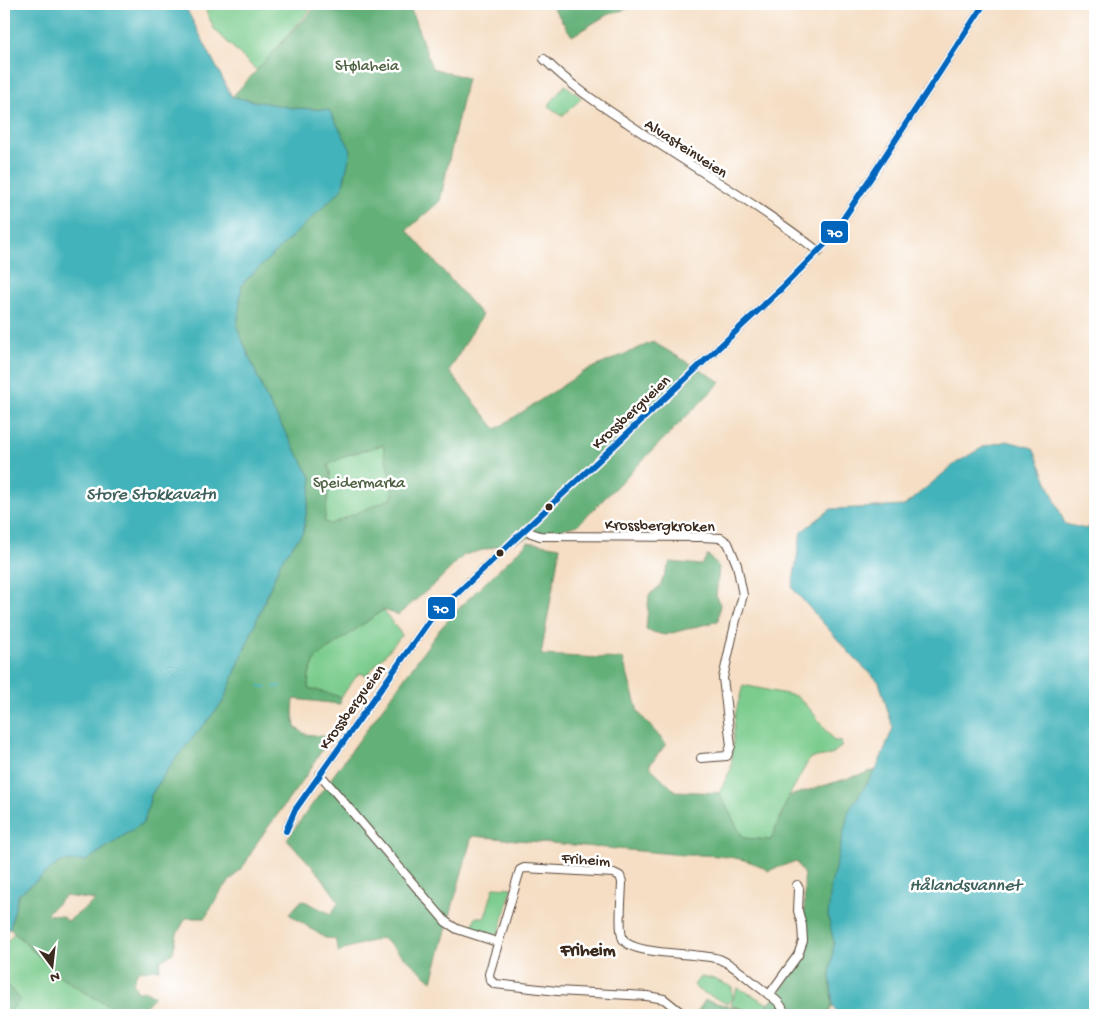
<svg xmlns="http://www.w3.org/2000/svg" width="1099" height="1019" viewBox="0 0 1099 1019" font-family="'Gochi Hand',sans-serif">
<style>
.green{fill:#7bcc8e;stroke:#5b7b56}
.forest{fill:#64b079;stroke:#506d4c;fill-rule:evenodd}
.water{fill:#42b3ba;stroke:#3e6e6c}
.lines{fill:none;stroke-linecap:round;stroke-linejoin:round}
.stream{stroke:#42b3ba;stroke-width:2}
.minor-casing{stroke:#574537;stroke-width:10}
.minor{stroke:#fff;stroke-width:8}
.bus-1-casing{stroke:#fff;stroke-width:10}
.bus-1{stroke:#0065bd;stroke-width:6}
.bus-dot{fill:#3b2a1e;stroke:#fff;stroke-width:2}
.labels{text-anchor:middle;stroke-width:5;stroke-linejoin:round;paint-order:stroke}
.park-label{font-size:16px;fill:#516345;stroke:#fff}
.street-label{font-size:16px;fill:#3b2a1e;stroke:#fff}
.water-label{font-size:18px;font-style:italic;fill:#3e615c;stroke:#fff}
.neighbourhood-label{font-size:18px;font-weight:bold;fill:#3b2a1e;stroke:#fff}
.line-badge{stroke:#fff;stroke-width:2}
.badge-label{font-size:14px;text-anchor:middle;font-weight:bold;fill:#fff}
</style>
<rect width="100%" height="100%" fill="#fff"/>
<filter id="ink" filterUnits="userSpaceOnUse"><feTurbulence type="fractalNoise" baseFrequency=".02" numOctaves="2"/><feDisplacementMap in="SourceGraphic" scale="10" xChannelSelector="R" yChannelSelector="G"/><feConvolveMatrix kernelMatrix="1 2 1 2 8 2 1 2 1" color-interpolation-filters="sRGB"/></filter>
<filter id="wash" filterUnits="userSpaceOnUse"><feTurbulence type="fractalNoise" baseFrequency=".0096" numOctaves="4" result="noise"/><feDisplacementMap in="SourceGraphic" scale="20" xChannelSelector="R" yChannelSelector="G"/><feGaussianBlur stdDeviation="1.12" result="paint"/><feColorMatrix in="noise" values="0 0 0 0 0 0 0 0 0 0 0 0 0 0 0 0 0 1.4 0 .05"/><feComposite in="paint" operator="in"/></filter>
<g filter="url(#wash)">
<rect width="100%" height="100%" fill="#f5dec4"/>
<g class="green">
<path d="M 203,4 L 315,4 L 257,71 L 214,29 Z"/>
<path d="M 565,85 L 582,98 L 562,116 L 548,106 Z"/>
<path d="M 383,445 L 393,494 L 392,498 L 331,524 L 324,522 L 325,507 L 331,479 L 328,465 L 347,455 Z"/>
<path d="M 383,610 L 402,635 L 367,675 L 359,673 L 341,697 L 308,688 L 309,674 L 316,658 Z"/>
<path d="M 743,685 L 796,696 L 811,710 L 834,741 L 841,741 L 842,746 L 831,755 L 810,758 L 789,796 L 771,840 L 743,838 L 719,793 L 731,769 L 735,715 Z"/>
<path d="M 494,887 L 512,888 L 499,933 L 491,937 L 471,929 L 476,917 L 485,917 Z"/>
<path d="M 14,933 L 57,974 L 84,992 L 127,1015 L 6,1015 L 21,1000 L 4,982 L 4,946 Z"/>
<path d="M 700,977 L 711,978 L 732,987 L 733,998 L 728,1004 L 698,990 L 694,985 Z"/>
<path d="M 737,988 L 747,992 L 768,1004 L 759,1014 L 731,1005 Z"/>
</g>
<g class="forest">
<path d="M 318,4 L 409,4 L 432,68 L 467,78 L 440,201 L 407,230 L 482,315 L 449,371 L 496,429 L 585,371 L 653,342 L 721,382 L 578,525 L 464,555 L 437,582 L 398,615 L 383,610 L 316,658 L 309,674 L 308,688 L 341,697 L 340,704 L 294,699 L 293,713 L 295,727 L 305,734 L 330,737 L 306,776 L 258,841 L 245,864 L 222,890 L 205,918 L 186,918 L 177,934 L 173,953 L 161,961 L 159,969 L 138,971 L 133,982 L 137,992 L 146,991 L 155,996 L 137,1015 L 127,1015 L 84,992 L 57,974 L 10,928 L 18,895 L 60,862 L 86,861 L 144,822 L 151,795 L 172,763 L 223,702 L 281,561 L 303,532 L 312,479 L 267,400 L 237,327 L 242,284 L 342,189 L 351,150 L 329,110 L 293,108 L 232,97 ZM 383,445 L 393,494 L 392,498 L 331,524 L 325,522 C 324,502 335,484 328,465 L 347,455 ZM 65,896 L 96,900 L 68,921 L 61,916 L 46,914 Z"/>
<path d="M 551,4 L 642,4 L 607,15 L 572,36 Z"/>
<path d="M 528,542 L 560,547 L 541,655 L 623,659 L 638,712 L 666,744 L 649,766 L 675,791 L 719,793 L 743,838 L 771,840 L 789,796 L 876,770 L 849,810 L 840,847 L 828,917 L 834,943 L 830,974 L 832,1007 L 828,1015 L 695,1015 L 705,1000 L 759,1014 L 777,995 L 805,955 L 804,875 L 796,861 L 768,871 C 747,855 710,855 684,855 L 472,836 L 432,981 L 382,938 L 344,949 L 339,953 L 335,939 L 325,938 L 289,914 L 302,900 L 331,914 L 339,902 L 320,875 L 287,839 L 440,629 L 463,604 Z"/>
<path d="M 708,555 L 719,567 L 716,597 L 720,604 L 718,621 L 664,635 L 646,630 L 649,595 L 660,586 L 670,562 L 701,565 Z"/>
<path d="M 4,982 L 21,1000 L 6,1015 L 4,1015 Z"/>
</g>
<g class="water">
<path d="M 4,4 L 184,4 L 232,97 L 293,108 L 329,110 L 351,150 L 342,189 L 242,284 L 237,327 L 267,400 L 312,479 L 303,532 L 281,561 L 223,702 L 172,763 L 151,795 L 144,822 L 86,861 L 60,862 L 18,895 L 10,928 L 4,936 Z"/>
<path d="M 1007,441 L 1033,448 L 1065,524 L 1086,529 L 1095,518 L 1095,1003 L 1087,1015 L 838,1015 L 833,1007 L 830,974 L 834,943 L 828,917 L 831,885 L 849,810 L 876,770 L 893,728 L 879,682 L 854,658 L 792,588 L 801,532 L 831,509 L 904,506 L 956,463 L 985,446 Z"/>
</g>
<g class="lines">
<g class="stream">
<path d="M 259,686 L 267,687"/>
<path d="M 274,687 L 281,686"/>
</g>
</g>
</g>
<g filter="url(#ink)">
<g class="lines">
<defs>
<g id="minor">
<path d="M 544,59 C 569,84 597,103 626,122 C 690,166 758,204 819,252"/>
<path d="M 527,529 L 531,533 L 540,536 L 701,537 L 721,538 L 728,543 L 737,565 L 743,595 L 736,620 L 723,678 L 731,746 L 727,756 L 701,758"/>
<path d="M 319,775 L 324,779 L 446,922 L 457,929 L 497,942"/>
<path d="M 286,831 L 295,810 L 432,617 L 782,288 L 829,240 L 874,173 L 984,4"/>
<path d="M 769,995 L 798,955 L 803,941 L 802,925 L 798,911 L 799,889 L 797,885"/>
<path d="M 684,1015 L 664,999 L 647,996 L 557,991 L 495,984 L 490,980 L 489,974 L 520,870 L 524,868 L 614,873 L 620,876 L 622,882 C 622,894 618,930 623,939 C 632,956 699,952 719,959 C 735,965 749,980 763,990 C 771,997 784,1003 784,1015"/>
</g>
</defs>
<use href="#minor" class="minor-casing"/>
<use href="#minor" class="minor"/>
<defs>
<path id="bus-1" d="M 286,831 L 295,810 L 432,617 L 782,288 L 829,240 L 874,173 L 984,4"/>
</defs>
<use href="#bus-1" class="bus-1-casing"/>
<use href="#bus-1" class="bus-1"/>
</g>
</g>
<g class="bus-dot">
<circle cx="549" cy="507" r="4.5"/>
<circle cx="500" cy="553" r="4.5"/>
</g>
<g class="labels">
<g class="park-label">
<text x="367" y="70">Stølaheia</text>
<text x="359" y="487">Speidermarka</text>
</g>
<g class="street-label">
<text transform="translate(687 147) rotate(33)" y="6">Alvasteinveien</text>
<text transform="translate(630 411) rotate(-43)" y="6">Krossbergveien</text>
<text transform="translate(660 524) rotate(1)" y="6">Krossbergkroken</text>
<text transform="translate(351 706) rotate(-54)" y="6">Krossbergveien</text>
<text transform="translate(586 858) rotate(4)" y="6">Friheim</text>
</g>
<g class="water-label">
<text x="151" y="499">Store Stokkavatn</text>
<text x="965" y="890">Hålandsvannet</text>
</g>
<g class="neighbourhood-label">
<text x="588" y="955">Friheim</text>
</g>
</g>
<g class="line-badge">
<rect x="820" y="220" width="29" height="24" rx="5" fill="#0065bd"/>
<rect x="427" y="596" width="29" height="24" rx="5" fill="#0065bd"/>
</g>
<g class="badge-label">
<text x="835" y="237">70</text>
<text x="441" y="613">70</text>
</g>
<rect width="1099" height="1019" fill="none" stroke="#fff" stroke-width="20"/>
<g transform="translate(52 966) rotate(165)" stroke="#ffffff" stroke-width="4" paint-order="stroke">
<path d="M0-4L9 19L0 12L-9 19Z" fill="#3b2a1e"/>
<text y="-8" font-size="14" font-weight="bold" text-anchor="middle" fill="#3b2a1e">N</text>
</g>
</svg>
